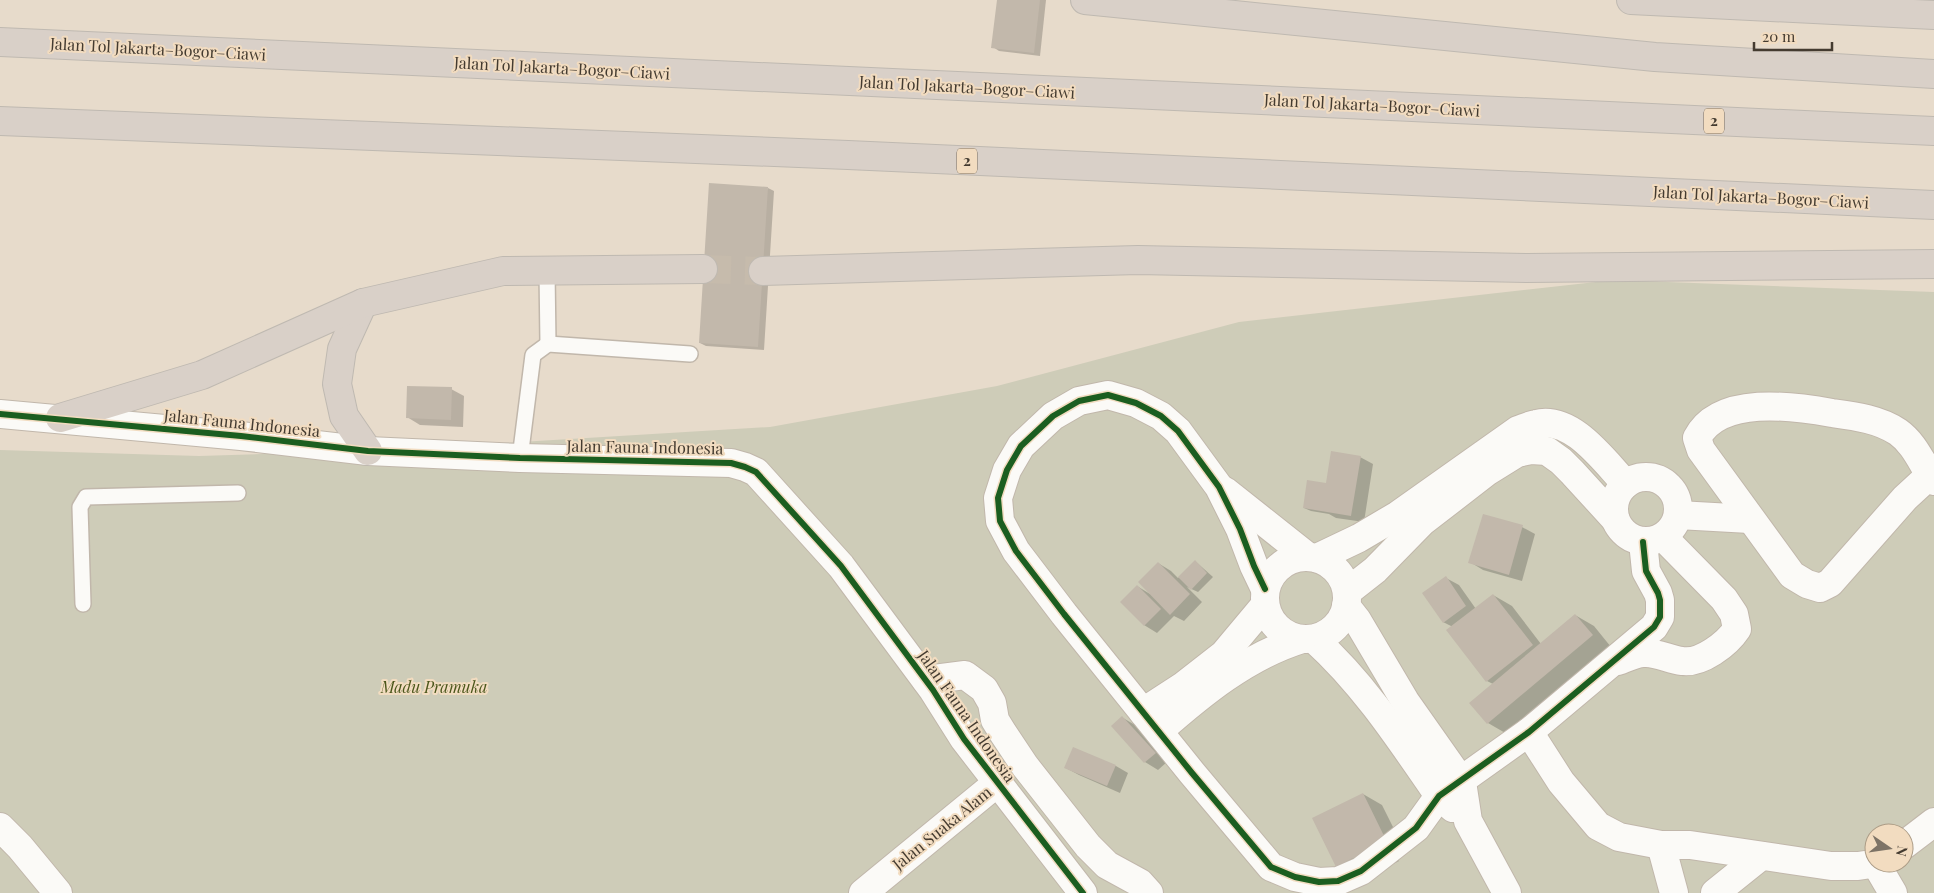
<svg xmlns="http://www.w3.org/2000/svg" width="1934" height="893" viewBox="0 0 1934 893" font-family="'Playfair Display',serif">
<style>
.green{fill:#ceccb8;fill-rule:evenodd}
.shadow{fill:#0003}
.building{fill:#c2b8ab}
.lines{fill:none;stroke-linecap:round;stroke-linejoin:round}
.motorway-tunnel{stroke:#c6bbac;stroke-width:28;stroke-dasharray:28 14;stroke-linecap:butt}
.service-casing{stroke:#c1b7ab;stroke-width:18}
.minor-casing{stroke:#c1b7ab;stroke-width:30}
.motorway-casing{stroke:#bfb9b1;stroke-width:30}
.service{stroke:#fbfaf7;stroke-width:15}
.minor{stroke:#fbfaf7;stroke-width:28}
.motorway{stroke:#d9d0c8;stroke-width:28}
.cycleway-casing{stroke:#f2dcc0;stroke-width:9}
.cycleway{stroke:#1b5e20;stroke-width:6}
.labels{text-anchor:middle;stroke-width:4;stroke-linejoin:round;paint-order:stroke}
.shield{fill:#f2dcc0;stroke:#786b5b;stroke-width:1}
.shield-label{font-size:15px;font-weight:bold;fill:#443b30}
.street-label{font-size:16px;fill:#443b30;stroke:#f2dcc0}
.park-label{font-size:16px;font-style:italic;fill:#4b561b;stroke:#f2dcc0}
</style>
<rect width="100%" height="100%" fill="#e7dbcb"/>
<path class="green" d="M 1614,280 L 1934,292 L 1934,893 L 0,893 L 0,450 L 199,456 L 368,451 L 770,427 L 997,386 L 1239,322 ZM 1874,833 L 1904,833 L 1904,863 L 1874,863 Z"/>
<g class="shadow">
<path d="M 998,0 L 1046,0 L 1040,56 L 999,51 L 993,47 Z"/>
<path d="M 768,188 L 774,191 L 764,350 L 706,346 L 700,343 Z"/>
<path d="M 451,389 L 464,396 L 463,427 L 420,425 L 407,417 Z"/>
<path d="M 1360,457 L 1373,464 L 1364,522 L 1336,518 L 1329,514 L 1311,511 L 1304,508 L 1326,484 Z"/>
<path d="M 1522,527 L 1535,534 L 1522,581 L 1483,570 L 1470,562 Z"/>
<path d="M 1195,561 L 1213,577 L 1198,592 L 1187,587 L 1202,602 L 1184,621 L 1174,616 L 1157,633 L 1144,625 L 1137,586 L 1150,594 L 1158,563 L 1171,571 L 1178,578 Z"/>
<path d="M 1446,578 L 1459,585 L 1476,609 L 1493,595 L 1512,606 L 1541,644 L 1575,615 L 1594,626 L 1611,647 L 1507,734 L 1488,723 L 1493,684 L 1487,681 L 1453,627 L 1443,622 Z"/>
<path d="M 1123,718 L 1135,725 L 1168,761 L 1158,770 L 1145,762 L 1113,726 Z"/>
<path d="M 1116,766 L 1128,773 L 1120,793 L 1079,775 L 1066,768 Z"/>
<path d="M 1363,794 L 1382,805 L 1406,853 L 1397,857 L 1399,861 L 1376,873 L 1356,877 L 1337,866 Z"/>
</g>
<g class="building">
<path d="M 997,0 L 1040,0 L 1034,53 L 991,48 Z"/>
<path d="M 709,183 L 768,187 L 758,347 L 699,343 Z"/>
<path d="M 407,386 L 452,387 L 451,420 L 406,418 Z"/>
<path d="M 1331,451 L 1361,456 L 1351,516 L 1303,508 L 1307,480 L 1326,483 Z"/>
<path d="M 1483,514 L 1523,525 L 1509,575 L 1468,563 Z"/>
<path d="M 1195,560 L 1207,573 L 1191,590 L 1178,577 Z"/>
<path d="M 1158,562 L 1190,594 L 1170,615 L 1138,582 Z"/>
<path d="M 1446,576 L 1466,606 L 1443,623 L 1422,593 Z"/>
<path d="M 1137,585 L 1161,609 L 1144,626 L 1120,602 Z"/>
<path d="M 1493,594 L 1533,645 L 1486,682 L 1446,630 Z"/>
<path d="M 1575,614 L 1593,635 L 1487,724 L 1469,703 Z"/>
<path d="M 1122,716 L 1156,753 L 1144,763 L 1111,726 Z"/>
<path d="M 1073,747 L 1116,765 L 1107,786 L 1064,768 Z"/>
<path d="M 1363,793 L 1387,842 L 1355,863 L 1353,858 L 1336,867 L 1312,818 Z"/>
</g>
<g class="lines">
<path class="motorway-tunnel" d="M 703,269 L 763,271"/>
<defs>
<g id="service">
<path d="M 547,271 L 548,344"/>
<path d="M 520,458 L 533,355 L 548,344 L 690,354"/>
<path d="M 83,604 L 80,507 L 86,497 L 238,493"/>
</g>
<g id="minor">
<path d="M 0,414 L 241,436 L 368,451 L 520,458 L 731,463 L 745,467 L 756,472 L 841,566 L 933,690 L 964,739 L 1083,893"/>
<path d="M 1930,475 L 1905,498 L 1830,583 L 1820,588 L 1807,584 L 1792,575 L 1701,450 L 1697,438 C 1719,395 1793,406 1832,413 C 1854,416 1879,419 1898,432 C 1915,444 1922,464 1934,481"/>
<circle cx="1646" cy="509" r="32"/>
<path d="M 1225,491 L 1307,556"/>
<path d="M 1678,515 L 1750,519"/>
<circle cx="1306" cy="598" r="41"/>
<path d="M 1317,558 L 1359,538 L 1398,515 L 1518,430 C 1524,428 1530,425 1536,424 C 1572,415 1604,461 1626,484"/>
<path d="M 1265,589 L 1254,566 L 1240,529 L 1219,487 L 1178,431 L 1161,416 L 1136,403 L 1108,395 L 1079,401 L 1053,416 L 1021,446 L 1007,470 L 998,498 L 1000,521 L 1016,551 L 1064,614 L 1192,773 L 1271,867 L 1295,877 L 1319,882 L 1338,881 L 1361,871 L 1416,828 L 1439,796 L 1529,732 L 1654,627 L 1660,617 L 1660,600 L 1658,593 L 1646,571 L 1643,542"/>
<path d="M 1347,592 L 1375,570 L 1422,522 L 1488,471 L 1517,453 L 1531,450 L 1547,451 L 1561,461 L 1572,472 L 1615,519"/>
<path d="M 1346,606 L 1357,620 L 1405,701 L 1462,782 L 1468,821 L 1507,893"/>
<path d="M 1314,639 C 1364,684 1401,741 1439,796 L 1453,808"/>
<path d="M 1618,661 C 1626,658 1636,653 1644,653 C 1657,652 1670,660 1682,661 C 1701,664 1727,644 1737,629 L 1734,614 L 1724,599 L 1663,537"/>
<path d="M 926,680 L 965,675 L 984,689 L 992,703 L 995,720 L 1003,733 L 1025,766 L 1088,846 L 1107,865 L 1140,883 L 1149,893"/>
<path d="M 1143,712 L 1183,686 L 1224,654 L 1265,605"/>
<path d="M 1159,731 C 1201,694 1247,656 1302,639"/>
<path d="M 1529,732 L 1561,782 L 1598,826 L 1619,837 L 1661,845 L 1690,845 L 1831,866 L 1858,866 L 1878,863"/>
<path d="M 0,827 L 20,847 L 58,893"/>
<path d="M 1661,845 L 1674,893"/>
<path d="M 1904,845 L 1934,822"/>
<path d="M 1876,864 L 1893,893"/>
<path d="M 863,893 L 997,783"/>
<path d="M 1715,893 L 1761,856"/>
</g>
<g id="motorway">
<path d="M 1085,0 L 1655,57 L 1934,74"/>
<path d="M 1631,0 L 1934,15"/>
<path d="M 0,42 L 1934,131"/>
<path d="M 0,121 L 848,155 L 1934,205"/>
<path d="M 763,271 L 1138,260 L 1527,268 L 1934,264"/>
<path d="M 363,303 L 342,349 L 337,384 L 344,416 L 368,451"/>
<path d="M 60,418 L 202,375 L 363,303 L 503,271 L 703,269"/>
</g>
</defs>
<use href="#service" class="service-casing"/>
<use href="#minor" class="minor-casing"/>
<use href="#motorway" class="motorway-casing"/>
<use href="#service" class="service"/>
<use href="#minor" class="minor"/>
<use href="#motorway" class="motorway"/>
<defs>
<g id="cycleway">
<path d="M 0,414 L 241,436 L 368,451 L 520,458 L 731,463 L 745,467 L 756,472 L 841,566 L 933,690 L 964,739 L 1083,893"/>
<path d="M 1265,589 L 1254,566 L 1240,529 L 1219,487 L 1178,431 L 1161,416 L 1136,403 L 1108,395 L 1079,401 L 1053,416 L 1021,446 L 1007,470 L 998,498 L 1000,521 L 1016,551 L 1064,614 L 1192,773 L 1271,867 L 1295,877 L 1319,882 L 1338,881 L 1361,871 L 1416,828 L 1439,796 L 1529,732 L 1654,627 L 1660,617 L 1660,600 L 1658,593 L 1646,571 L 1643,542"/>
</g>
</defs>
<use href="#cycleway" class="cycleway-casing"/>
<use href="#cycleway" class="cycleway"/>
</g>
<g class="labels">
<g class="shield">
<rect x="1704" y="108.5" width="20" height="25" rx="4"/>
<rect x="957" y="148.5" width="20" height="25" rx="4"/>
</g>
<g class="shield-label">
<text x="1714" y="126">2</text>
<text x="967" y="166">2</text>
</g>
<g class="street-label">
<text transform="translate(158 49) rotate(3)" y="6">Jalan Tol Jakarta–Bogor–Ciawi</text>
<text transform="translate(562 68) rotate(3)" y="6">Jalan Tol Jakarta–Bogor–Ciawi</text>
<text transform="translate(967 87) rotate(3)" y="6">Jalan Tol Jakarta–Bogor–Ciawi</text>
<text transform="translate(1372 105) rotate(3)" y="6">Jalan Tol Jakarta–Bogor–Ciawi</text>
<text transform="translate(1761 197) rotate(3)" y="6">Jalan Tol Jakarta–Bogor–Ciawi</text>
<text transform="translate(242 423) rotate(6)" y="6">Jalan Fauna Indonesia</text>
<text transform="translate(645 447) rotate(1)" y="6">Jalan Fauna Indonesia</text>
<text transform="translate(967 716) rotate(55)" y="6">Jalan Fauna Indonesia</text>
<text transform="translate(942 828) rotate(-39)" y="6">Jalan Suaka Alam</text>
</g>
<g class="park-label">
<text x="434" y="693">Madu Pramuka</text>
</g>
</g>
<g transform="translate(1889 848) rotate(103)"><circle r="24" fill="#f2dcc0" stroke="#ac9c86"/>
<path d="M0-4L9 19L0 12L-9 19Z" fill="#7d7366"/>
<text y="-8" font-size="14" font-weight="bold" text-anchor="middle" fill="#443b30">N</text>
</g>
<path d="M1754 42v8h78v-8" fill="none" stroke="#443b30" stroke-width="2.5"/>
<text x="1762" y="42" font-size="15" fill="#443b30" stroke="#f2dcc0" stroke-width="4" paint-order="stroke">20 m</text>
</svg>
